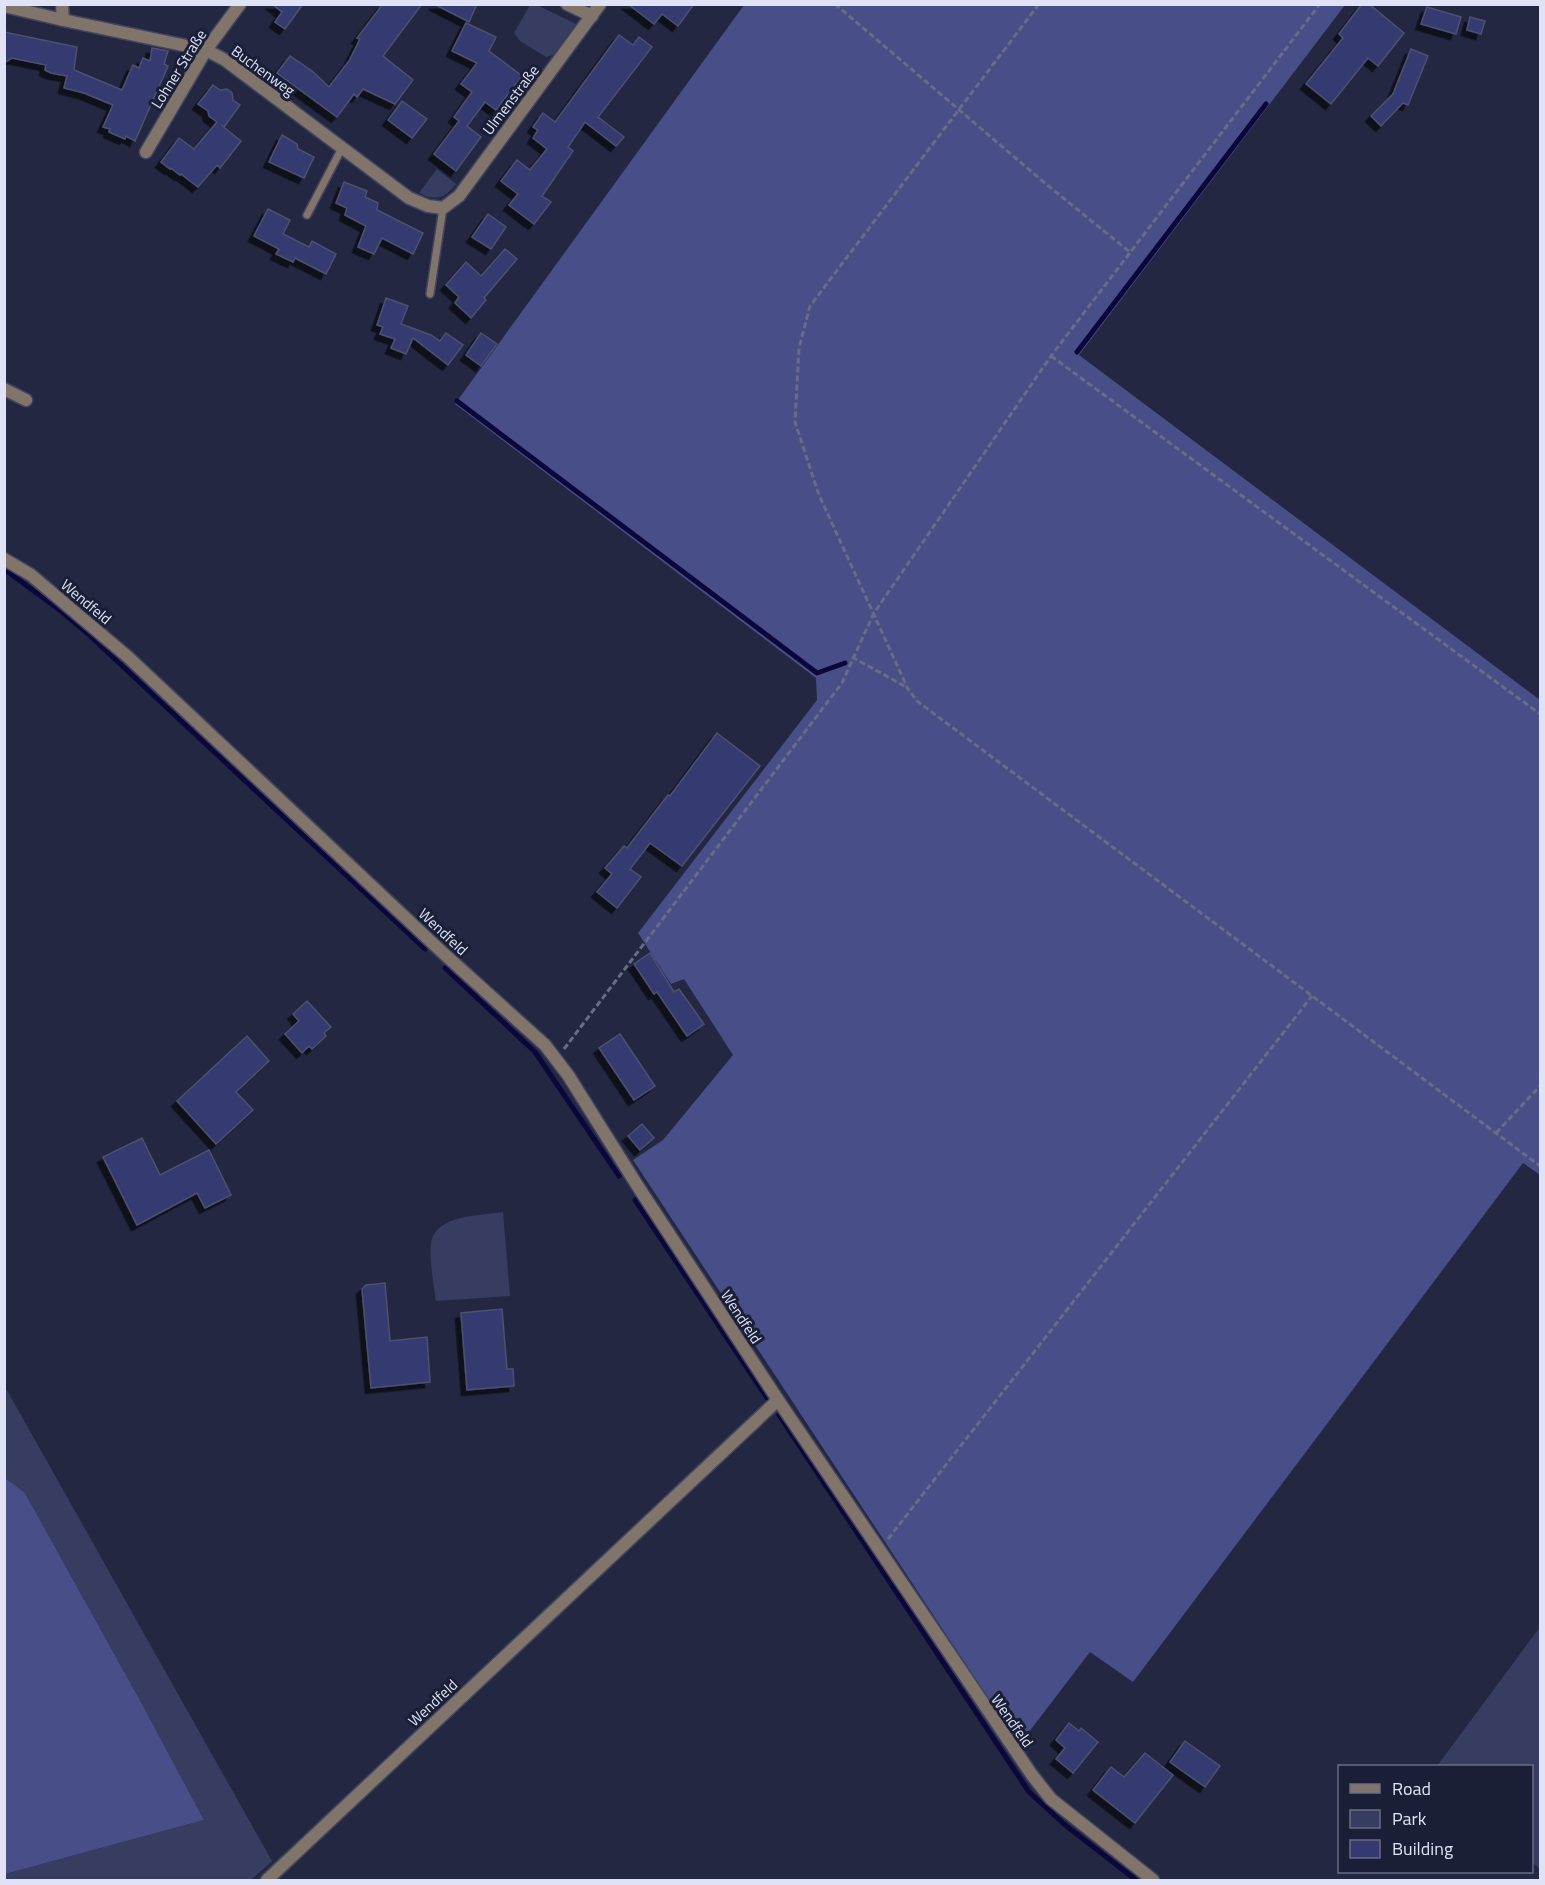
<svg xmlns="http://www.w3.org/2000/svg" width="1545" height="1885" viewBox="0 0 1545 1885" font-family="'Titillium Web',sans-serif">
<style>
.green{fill:#373d61}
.forest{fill:#474e88}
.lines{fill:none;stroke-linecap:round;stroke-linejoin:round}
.stream{stroke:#0c073b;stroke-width:5}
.building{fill:#343a71;stroke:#4c516f;stroke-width:1.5;filter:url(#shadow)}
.lane-casing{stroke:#41455f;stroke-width:10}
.street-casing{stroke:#41455f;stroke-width:15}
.path{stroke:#686c84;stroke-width:3;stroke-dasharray:6 3;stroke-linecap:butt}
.lane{stroke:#81746a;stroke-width:7}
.street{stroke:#81746a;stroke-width:12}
.labels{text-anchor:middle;stroke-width:6;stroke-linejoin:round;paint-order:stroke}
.street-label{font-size:15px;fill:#dfe3f5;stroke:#1a1e37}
</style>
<defs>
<filter id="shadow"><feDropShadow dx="-5.5" dy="5.5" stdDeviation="0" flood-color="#0009"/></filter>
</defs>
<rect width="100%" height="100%" fill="#232742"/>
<g class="green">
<path d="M 530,5 L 537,5 L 576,24 L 553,55 L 546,57 L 520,41 L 514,33 Z"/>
<path d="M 437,169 L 456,184 C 444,199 436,201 419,193 Z"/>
<path d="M 503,1212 L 510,1296 L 436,1301 C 434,1286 429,1259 431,1244 C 435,1214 480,1216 503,1212 Z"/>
<path d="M 4,1385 L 272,1861 L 251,1880 L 5,1880 L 5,1874 L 204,1820 L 142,1704 L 25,1493 L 5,1478 Z"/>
<path d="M 1540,1627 L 1540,1869 L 1532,1862 L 1532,1766 L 1437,1766 Z"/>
</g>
<g class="forest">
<path d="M 744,5 L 1345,5 L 1079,355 L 1540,700 L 1540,1175 L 1523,1163 L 1133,1682 L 1090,1652 L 1019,1745 L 633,1160 L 663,1140 L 733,1055 L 684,979 L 671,984 L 638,933 L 817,700 L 816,678 L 455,404 Z"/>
<path d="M 5,1478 L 25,1493 L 142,1704 L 204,1820 L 5,1874 Z"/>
</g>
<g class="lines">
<g class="stream">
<path d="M 1077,352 L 1266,104"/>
<path d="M 457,401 L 817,673 L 845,663"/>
<path d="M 4,569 L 61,611 L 87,633 L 425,949"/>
<path d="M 445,968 L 535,1052 L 619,1176"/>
<path d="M 635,1200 L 767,1398"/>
<path d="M 779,1415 L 1029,1792 L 1065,1825 L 1136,1880"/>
</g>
</g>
<g class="building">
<path d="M 272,4 L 303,4 L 285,29 L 275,22 L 282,12 Z"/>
<path d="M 383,4 L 422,4 L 383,56 L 413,80 L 395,104 L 363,89 L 357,97 L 354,94 L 337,117 L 277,73 L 290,56 L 312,71 L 329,87 L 349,61 L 360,39 L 357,38 Z"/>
<path d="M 434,4 L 477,4 L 469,22 Z"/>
<path d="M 628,4 L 694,4 L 678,26 L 662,14 L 654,24 Z"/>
<path d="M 1362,4 L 1369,4 L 1404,33 L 1378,66 L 1368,58 L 1331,104 L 1306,84 L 1343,38 L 1339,34 Z"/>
<path d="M 1427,7 L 1461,17 L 1456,34 L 1421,24 Z"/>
<path d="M 1470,17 L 1485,21 L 1481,34 L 1467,30 Z"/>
<path d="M 466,23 L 496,37 L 489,51 L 522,76 L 496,110 L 485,102 L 467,126 L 481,137 L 456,171 L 434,154 L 459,121 L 454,117 L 472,92 L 461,84 L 477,63 L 452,51 Z"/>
<path d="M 4,32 L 77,47 L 74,70 L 122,90 L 133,65 L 139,68 L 143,58 L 150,61 L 152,48 L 168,51 L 164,64 L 168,66 L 135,141 L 126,136 L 125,139 L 109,132 L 110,129 L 103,127 L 113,105 L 84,93 L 64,88 L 67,76 L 51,73 L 45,70 L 46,65 L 12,58 L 4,63 Z"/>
<path d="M 619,35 L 633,45 L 639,37 L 652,47 L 598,117 L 624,137 L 616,146 L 585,122 L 568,147 L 573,151 L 542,196 L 551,202 L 534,224 L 509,205 L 518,194 L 501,181 L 517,160 L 530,170 L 547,149 L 533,138 L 538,130 L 533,127 L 543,113 L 555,122 Z"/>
<path d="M 1411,49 L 1428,56 L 1408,105 L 1403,103 L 1381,126 L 1371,116 L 1393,94 Z"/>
<path d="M 213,85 L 220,90 L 227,89 L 232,93 L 233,100 L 240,105 L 224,127 L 221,125 L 241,141 L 220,168 L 217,165 L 198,187 L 181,174 L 180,175 L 172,169 L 170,169 L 161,162 L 179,138 L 194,149 L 217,122 L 209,116 L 208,111 L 198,104 Z"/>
<path d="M 402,101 L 427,119 L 412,138 L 388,120 Z"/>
<path d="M 282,135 L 297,144 L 298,149 L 314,157 L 304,178 L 269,162 Z"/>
<path d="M 344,182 L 367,191 L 365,197 L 378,203 L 377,210 L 423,233 L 413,254 L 382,238 L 374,254 L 358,247 L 366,226 L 345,215 L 347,208 L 336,203 Z"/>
<path d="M 268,209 L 290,220 L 283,234 L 309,247 L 312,241 L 336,254 L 326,274 L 295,258 L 293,262 L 276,254 L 279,249 L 254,236 Z"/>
<path d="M 488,214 L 506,227 L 491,249 L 472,237 Z"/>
<path d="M 505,249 L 517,259 L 484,298 L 486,300 L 471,318 L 455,303 L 459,297 L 446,285 L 466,262 L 481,276 Z"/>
<path d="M 386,298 L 408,306 L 401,324 L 431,335 L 440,341 L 446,333 L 463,345 L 448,365 L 413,338 L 406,354 L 391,348 L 395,339 L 380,334 L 383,327 L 377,325 Z"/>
<path d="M 481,333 L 497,344 L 481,366 L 466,355 Z"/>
<path d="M 717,733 L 760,766 L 682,866 L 650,843 L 630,869 L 641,877 L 617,908 L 597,892 L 612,874 L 605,868 L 624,846 L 627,848 L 668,795 L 670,796 Z"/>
<path d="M 650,953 L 674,992 L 679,989 L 704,1024 L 687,1036 L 657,992 L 654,994 L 634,964 Z"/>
<path d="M 307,1001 L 331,1027 L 324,1033 L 326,1036 L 312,1049 L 309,1046 L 302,1053 L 285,1034 L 299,1021 L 293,1014 Z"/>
<path d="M 620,1034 L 655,1086 L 634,1100 L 599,1048 Z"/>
<path d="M 247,1036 L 269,1061 L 236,1092 L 253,1110 L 216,1144 L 177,1101 Z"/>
<path d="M 642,1124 L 654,1138 L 640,1150 L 628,1136 Z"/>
<path d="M 142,1138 L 160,1175 L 209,1150 L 231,1195 L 205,1208 L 197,1193 L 137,1225 L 103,1157 Z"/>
<path d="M 385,1283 L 390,1341 L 427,1337 L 430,1382 L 371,1388 L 362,1289 L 366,1285 Z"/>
<path d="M 502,1309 L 507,1369 L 513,1369 L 514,1386 L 467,1390 L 461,1313 Z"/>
<path d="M 1069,1723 L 1079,1731 L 1081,1728 L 1098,1742 L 1073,1773 L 1056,1759 L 1065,1748 L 1056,1740 Z"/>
<path d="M 1185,1741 L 1220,1766 L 1205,1787 L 1170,1762 Z"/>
<path d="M 1145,1753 L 1173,1775 L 1135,1823 L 1093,1790 L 1111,1767 L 1124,1777 Z"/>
</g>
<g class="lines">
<defs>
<g id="lane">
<path d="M 307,215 L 342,148"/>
<path d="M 430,294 L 443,208"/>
</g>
<g id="street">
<path d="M 62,4 L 63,20"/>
<path d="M 567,4 L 592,16"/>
<path d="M 4,6 L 63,20 L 206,50 L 225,60 L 409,198 L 428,206 L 443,208 L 459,196 L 600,4"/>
<path d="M 146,152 L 206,50 L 240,4"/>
<path d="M 4,389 L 26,400"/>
<path d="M 4,559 L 31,575 L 128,657 L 442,952 L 545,1045 L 568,1075 L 637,1185 L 778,1400 L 1032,1775 L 1051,1799 L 1153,1880"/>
<path d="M 267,1880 L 778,1400"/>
</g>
</defs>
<use href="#lane" class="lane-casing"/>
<use href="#street" class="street-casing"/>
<g class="path">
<path d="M 835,4 L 1046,184 L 1131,253"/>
<path d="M 1039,4 L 810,306 L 799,348 L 795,422 L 819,495 L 908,689 L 917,701 L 1540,1166"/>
<path d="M 1051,356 L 1540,714"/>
<path d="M 852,657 L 908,688"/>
<path d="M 564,1049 L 842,683 L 874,613 L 1051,356 L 1320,4"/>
<path d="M 1496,1133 L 1540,1086"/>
<path d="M 888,1539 L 1312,996"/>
</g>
<use href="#lane" class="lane"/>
<use href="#street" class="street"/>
</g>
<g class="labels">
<g class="street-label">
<text transform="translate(179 69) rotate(-58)" y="5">Lohner Straße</text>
<text transform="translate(263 71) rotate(36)" y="5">Buchenweg</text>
<text transform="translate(511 100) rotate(-53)" y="5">Ulmenstraße</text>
<text transform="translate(86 602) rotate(40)" y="5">Wendfeld</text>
<text transform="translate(443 932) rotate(43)" y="5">Wendfeld</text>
<text transform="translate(741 1317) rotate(57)" y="5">Wendfeld</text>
<text transform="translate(433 1703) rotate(-43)" y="5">Wendfeld</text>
<text transform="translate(1012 1721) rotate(55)" y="5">Wendfeld</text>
</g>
</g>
<rect width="1545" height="1885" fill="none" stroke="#dfe3f5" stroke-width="12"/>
<rect x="1338" y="1765" width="195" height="108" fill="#1a1e37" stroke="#696d83" stroke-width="1.5"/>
<rect x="1350" y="1784" width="30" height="9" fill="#81746a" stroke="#696d83" stroke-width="1.5"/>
<text x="1392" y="1795" font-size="18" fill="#dfe3f5">Road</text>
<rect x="1350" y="1810" width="30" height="18" fill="#373d61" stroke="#696d83" stroke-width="1.5"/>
<text x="1392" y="1825" font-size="18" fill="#dfe3f5">Park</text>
<rect x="1350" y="1840" width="30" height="18" fill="#343a71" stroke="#696d83" stroke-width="1.5"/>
<text x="1392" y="1855" font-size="18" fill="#dfe3f5">Building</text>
</svg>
